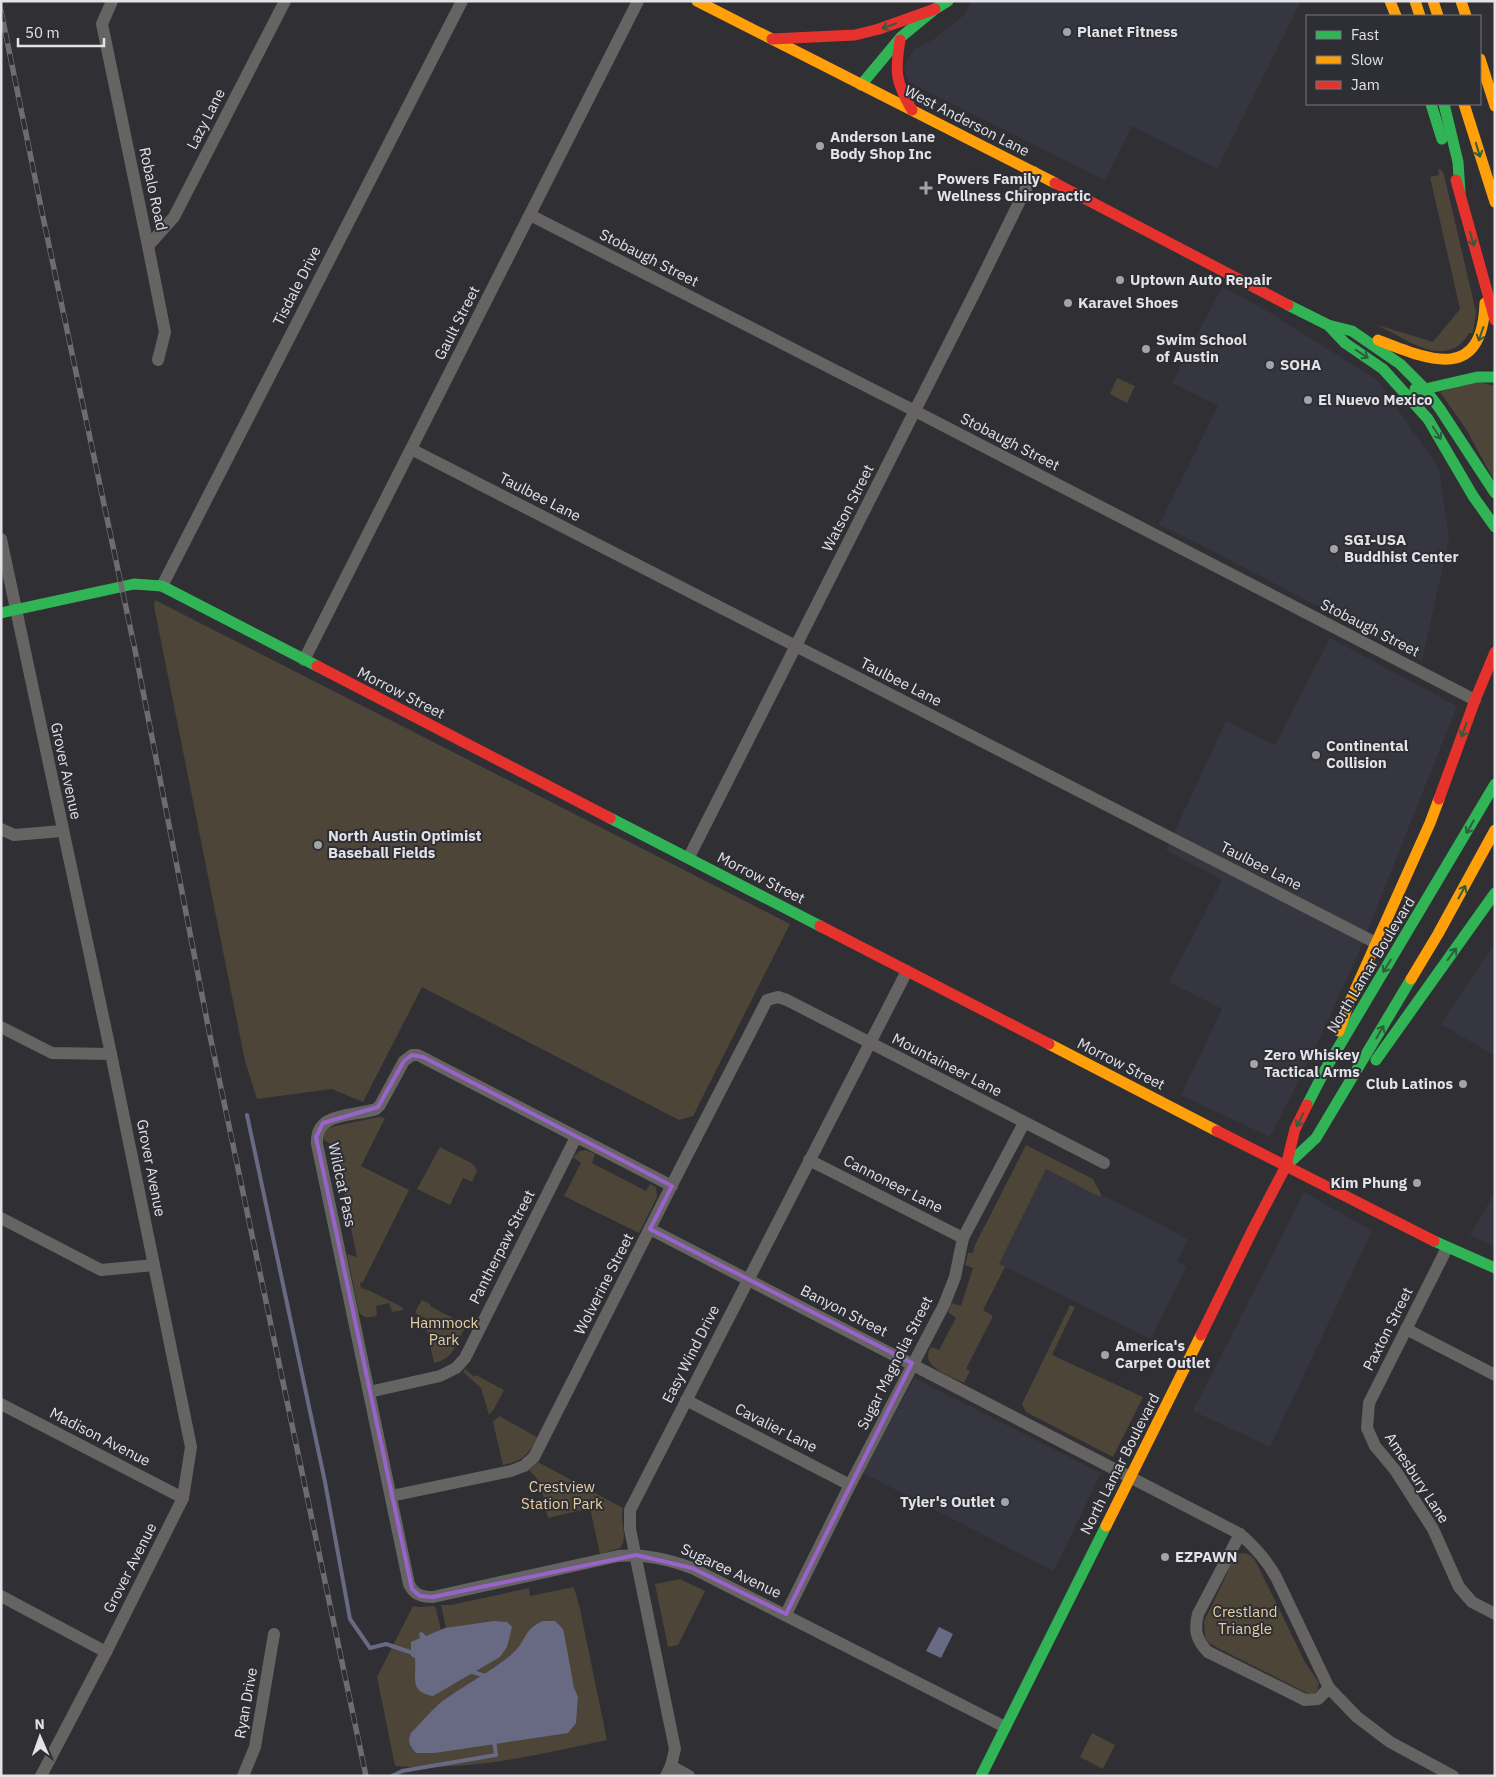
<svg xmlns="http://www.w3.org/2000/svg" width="1496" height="1777" viewBox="0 0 1496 1777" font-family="'IBM Plex Sans',sans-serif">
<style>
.built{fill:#363641}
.green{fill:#4c4538;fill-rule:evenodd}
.water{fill:#676a82}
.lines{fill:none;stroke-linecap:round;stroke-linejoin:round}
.stream{stroke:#676a82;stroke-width:4}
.street{stroke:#656462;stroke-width:12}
.fast{stroke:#30b455;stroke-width:11}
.slow{stroke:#ff9f0a;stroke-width:11}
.jam{stroke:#e5322d;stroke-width:11}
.rail-casing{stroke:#6e6d6d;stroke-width:5.5}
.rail{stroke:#2e2e35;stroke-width:4;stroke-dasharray:11;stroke-linecap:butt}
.oneway{stroke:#2f5d40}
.marked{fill:none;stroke:#9a63cb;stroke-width:4;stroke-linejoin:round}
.poi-dot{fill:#a3a3a8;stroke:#2e2e35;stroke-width:2}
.labels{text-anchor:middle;stroke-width:4;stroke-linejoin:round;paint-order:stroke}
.poi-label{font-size:15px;font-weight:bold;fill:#e2e2e7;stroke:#2e2e35;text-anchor:start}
.street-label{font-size:15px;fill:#e2e2e7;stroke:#2e2e35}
.park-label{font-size:15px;fill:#e9cf9e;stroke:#2e2e35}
</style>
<rect width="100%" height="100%" fill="#2f2f34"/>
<g class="built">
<path d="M 971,1 L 1301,1 L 1217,169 L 1132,126 L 1105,180 L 909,82 L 904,70 L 906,61 L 915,49 L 934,39 L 965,14 Z"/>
<path d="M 1222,287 L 1264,309 L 1377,380 L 1439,468 L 1449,540 L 1422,661 L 1205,547 L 1159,525 L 1218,406 L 1172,383 Z"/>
<path d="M 1330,638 L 1457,706 L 1358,954 L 1314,1051 L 1270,1137 L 1181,1095 L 1222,1009 L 1169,982 L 1222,880 L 1166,850 L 1226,721 L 1275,745 Z"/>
<path d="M 1495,943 L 1495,1056 L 1441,1024 Z"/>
<path d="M 1046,1169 L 1099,1196 L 1101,1194 L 1188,1239 L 1177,1261 L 1187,1266 L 1151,1339 L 999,1264 Z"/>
<path d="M 1304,1192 L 1372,1231 L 1270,1447 L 1193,1411 Z"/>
<path d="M 1495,1192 L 1495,1246 L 1470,1236 Z"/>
<path d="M 914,1378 L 1101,1473 L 1054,1571 L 863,1473 Z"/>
</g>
<g class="green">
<path d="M 1438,168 L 1442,171 L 1444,175 L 1476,312 L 1473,333 L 1469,333 C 1448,369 1412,343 1385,329 C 1381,327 1376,325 1371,323 L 1433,342 L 1460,309 L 1430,177 L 1439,175 Z"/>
<path d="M 1117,378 L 1135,386 L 1127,403 L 1110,394 Z"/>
<path d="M 1475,381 L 1495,386 L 1495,482 L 1466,429 L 1440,392 Z"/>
<path d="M 155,600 L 790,924 L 693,1116 L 679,1120 L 422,987 L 363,1102 L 332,1089 L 257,1099 L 245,1061 L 154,606 Z"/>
<path d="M 378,1117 L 385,1118 L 361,1166 L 409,1190 L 363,1282 L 360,1283 L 361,1288 L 370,1291 L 402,1307 L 403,1310 L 392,1312 L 389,1303 L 376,1306 L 377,1315 C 371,1318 363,1319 359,1312 L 347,1254 L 357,1257 L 334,1146 L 324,1140 L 323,1137 L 327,1129 L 331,1127 Z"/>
<path d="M 1026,1145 L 1093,1179 L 1101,1194 L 1100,1197 L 1046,1169 L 999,1264 L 1005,1267 L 983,1310 L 993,1316 L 966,1369 L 970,1371 L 964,1383 C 950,1376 918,1366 931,1347 L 939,1350 L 956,1318 L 948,1312 L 952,1303 L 961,1306 L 973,1268 L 965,1265 L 968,1253 L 973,1253 L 975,1245 Z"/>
<path d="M 440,1147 L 473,1164 L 477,1170 L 472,1182 L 463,1178 L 450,1205 L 417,1189 Z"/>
<path d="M 586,1150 L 595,1154 L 592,1163 L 646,1191 L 650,1184 L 656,1187 L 657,1197 L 639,1233 L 564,1196 L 581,1163 L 573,1157 L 580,1151 Z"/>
<path d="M 422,1300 L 430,1304 L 430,1306 L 466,1325 C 458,1341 454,1359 434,1363 L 424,1317 L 420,1317 L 415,1312 Z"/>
<path d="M 1070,1305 L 1075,1307 L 1052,1355 L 1143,1397 L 1113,1457 L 1026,1412 L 1022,1404 Z"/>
<path d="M 465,1369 L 474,1377 L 476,1375 L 504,1390 L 494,1409 L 489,1415 L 481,1388 L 463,1372 Z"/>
<path d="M 499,1416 L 537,1437 C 527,1457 524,1460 503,1465 L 493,1422 Z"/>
<path d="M 538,1462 L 623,1508 C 619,1522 629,1537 620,1548 L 600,1554 L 590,1508 L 548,1518 L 540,1482 L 529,1470 Z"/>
<path d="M 1237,1554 C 1246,1552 1251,1554 1256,1562 L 1305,1662 L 1319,1683 L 1317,1691 L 1314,1693 L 1309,1694 L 1216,1647 L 1209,1643 L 1205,1638 L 1204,1621 L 1226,1576 L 1233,1557 Z"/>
<path d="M 680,1579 L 705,1591 L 678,1645 L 668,1647 L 655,1584 Z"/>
<path d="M 574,1587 L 580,1609 L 607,1740 C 538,1755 466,1772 395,1766 L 377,1677 L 413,1606 L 419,1607 L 435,1606 L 441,1630 L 446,1628 L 441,1605 L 451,1605 L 529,1588 L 530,1596 ZM 573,1682 L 574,1688 L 464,1742 Z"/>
<path d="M 1092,1733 L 1115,1745 L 1103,1769 L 1080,1757 Z"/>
</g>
<g class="water">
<path d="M 494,1621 L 507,1622 L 512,1627 L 507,1647 L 500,1657 L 433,1696 C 408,1692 417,1676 415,1658 L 411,1656 L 411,1642 L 420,1638 L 419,1633 L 422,1632 L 426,1636 L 445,1628 Z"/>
<path d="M 543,1621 L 555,1621 L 563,1629 L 564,1633 L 574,1688 L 578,1697 L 576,1723 L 568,1733 L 435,1753 L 416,1753 C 410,1746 407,1742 411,1733 C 422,1722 432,1709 444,1700 C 466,1684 492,1671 512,1654 C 527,1641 523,1629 543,1621 Z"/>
<path d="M 939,1627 L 953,1634 L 941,1658 L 926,1651 Z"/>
</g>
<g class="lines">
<g class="stream">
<path d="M 247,1115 L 325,1482 L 350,1619 L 370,1648 L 386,1644 L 416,1654"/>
<path d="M 470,1671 L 485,1676"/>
<path d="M 392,1776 L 402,1771 L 496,1755 L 494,1739"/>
</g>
<g class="street">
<path d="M 112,1 L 102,24 L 148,246 L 165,332 L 158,360"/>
<path d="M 530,215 L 915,411 L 1475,700"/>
<path d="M 148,246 L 174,217 L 285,1"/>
<path d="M 411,449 L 1376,943"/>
<path d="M 1,539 L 111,1054 L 191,1447 L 183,1498 L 106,1652 L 41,1776"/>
<path d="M 162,586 L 462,1"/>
<path d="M 304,660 L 638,1"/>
<path d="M 1,829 L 14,835 L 62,831"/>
<path d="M 689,857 L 978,286 L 1034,172"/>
<path d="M 1,1027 L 52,1053 L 111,1054"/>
<path d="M 809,1160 L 963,1238"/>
<path d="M 672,1186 L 418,1055 L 412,1055 L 404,1061 L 380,1105 L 376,1109 C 353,1117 315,1111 317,1144 L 409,1584 C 414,1595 422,1597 433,1597 L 618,1556 C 645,1554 667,1559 692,1568 L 1005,1727"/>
<path d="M 1,1218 L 101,1270 L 154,1265"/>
<path d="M 650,1229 L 1240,1534 C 1255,1547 1266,1559 1276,1577 L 1329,1688"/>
<path d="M 1447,1248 L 1369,1403 L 1367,1428 L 1375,1446 L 1395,1470 L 1433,1529 L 1459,1587 L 1472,1602 L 1495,1614"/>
<path d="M 1406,1329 L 1495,1375"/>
<path d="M 369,1392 L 440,1376 L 456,1368 L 465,1358 L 576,1137"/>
<path d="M 686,1400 L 850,1485"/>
<path d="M 1,1404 L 183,1498"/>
<path d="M 391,1496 L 511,1471 L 524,1466 L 534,1457 L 680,1169 L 767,1000 L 778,997 L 787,1000 L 1104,1163"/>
<path d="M 1240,1534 L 1198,1614 C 1194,1630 1196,1640 1208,1652 L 1305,1700 L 1318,1699 L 1329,1688 L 1357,1717 L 1390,1742 L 1453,1776"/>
<path d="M 1,1596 L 106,1652"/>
<path d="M 786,1614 L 850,1485 L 944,1305 L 955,1277 L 963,1238 L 1024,1123"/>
<path d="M 671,1766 L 689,1776"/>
<path d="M 243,1776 L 255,1747 L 274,1634"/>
<path d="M 666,1776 L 671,1766 L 675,1749 L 630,1529 L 630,1510 L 907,971"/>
</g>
<g class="fast">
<path d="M 861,85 L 901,37 L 935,9 L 948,1"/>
<path d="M 1431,104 L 1442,139"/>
<path d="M 1444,104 L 1458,162 L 1460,192"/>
<path d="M 1288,305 L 1328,325 L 1352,331 L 1400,364 L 1425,389 L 1440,409 L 1495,493"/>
<path d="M 1328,325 L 1345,343 L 1383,369 L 1428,419 L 1473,496 L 1495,527"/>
<path d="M 1415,389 L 1425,389 L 1477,377 L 1495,377"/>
<path d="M 1,613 L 134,584 L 162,586 L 317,666"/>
<path d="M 610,818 L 820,926"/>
<path d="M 1376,1060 L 1495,893"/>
<path d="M 1307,1105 L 1325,1070 L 1495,784"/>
<path d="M 1286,1166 L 1316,1138 L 1411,979"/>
<path d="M 1434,1241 L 1495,1268"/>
<path d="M 981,1776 L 1106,1526"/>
</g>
<g class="slow">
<path d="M 697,1 L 1055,183"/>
<path d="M 1390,1 L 1396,16"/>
<path d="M 1415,1 L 1420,16"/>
<path d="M 1433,1 L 1438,16"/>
<path d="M 1461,1 L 1466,16"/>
<path d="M 1480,59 L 1495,106"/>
<path d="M 1464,104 L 1495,202"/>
<path d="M 1378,340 C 1429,360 1482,383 1485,303"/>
<path d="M 1411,979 L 1438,934 L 1495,830"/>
<path d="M 1339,1031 L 1347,1008 L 1430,823 L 1439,799"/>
<path d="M 1049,1044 L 1217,1131"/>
<path d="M 1106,1526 L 1201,1335"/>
</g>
<g class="jam">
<path d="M 772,39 L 855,35 L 879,29 L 935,9"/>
<path d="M 900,40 C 895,72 895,81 912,110"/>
<path d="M 1456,180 L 1495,320"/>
<path d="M 1055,183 L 1288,305"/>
<path d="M 317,666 L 610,818"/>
<path d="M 1439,799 L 1475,700 L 1495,652"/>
<path d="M 820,926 L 1049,1044"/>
<path d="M 1217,1131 L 1434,1241"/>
<path d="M 1201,1335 L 1253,1229 L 1286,1166 L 1295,1129 L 1307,1105"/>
</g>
<defs>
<path id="rail" d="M 1,11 L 43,217 L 135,650 L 209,1031 L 366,1776"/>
</defs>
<use href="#rail" class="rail-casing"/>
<use href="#rail" class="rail"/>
</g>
<defs><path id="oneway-shaft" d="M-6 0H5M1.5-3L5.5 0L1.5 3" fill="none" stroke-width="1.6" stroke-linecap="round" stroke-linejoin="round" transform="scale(1.25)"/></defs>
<g class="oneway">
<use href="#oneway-shaft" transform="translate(889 26) rotate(160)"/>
<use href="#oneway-shaft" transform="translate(1478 150) rotate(73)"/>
<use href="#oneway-shaft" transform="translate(1472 239) rotate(75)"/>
<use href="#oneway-shaft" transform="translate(1481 334) rotate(109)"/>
<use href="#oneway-shaft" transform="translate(1362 354) rotate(33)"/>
<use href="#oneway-shaft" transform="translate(1437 433) rotate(57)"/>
<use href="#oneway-shaft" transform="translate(1464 730) rotate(110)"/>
<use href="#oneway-shaft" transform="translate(1470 827) rotate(120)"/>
<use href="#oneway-shaft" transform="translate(1462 892) rotate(-61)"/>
<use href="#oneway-shaft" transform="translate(1452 954) rotate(-54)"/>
<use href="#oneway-shaft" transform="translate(1387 966) rotate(121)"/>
<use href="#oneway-shaft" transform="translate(1380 1032) rotate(-60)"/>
<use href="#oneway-shaft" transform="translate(1300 1120) rotate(117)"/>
</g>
<path class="marked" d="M 412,1055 L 423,1057 L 672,1186 L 650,1229 L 912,1363 L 786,1614 L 692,1568 L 636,1555 L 433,1597 L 420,1596 L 412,1589 L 316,1137 L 323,1123 L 378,1107 L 404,1061 Z"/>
<g class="poi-dot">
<circle cx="1067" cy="32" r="5"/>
<circle cx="820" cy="146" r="5"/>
<path d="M923.5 180.5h5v5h5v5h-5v5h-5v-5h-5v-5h5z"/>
<circle cx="1120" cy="280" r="5"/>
<circle cx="1068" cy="303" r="5"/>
<circle cx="1146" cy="349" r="5"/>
<circle cx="1270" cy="365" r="5"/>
<circle cx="1308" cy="400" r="5"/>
<circle cx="1334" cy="549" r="5"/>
<circle cx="1316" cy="755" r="5"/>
<circle cx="318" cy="845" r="5"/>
<circle cx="1254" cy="1064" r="5"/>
<circle cx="1463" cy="1084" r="5"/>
<circle cx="1417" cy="1183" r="5"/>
<circle cx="1105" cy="1355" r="5"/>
<circle cx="1005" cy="1502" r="5"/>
<circle cx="1165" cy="1557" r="5"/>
</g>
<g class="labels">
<g class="poi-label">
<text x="1077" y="37">Planet Fitness</text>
<text x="830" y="142">Anderson Lane<tspan x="830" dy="17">Body Shop Inc</tspan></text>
<text x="937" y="184">Powers Family<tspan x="937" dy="17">Wellness Chiropractic</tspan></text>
<text x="1130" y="285">Uptown Auto Repair</text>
<text x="1078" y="308">Karavel Shoes</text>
<text x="1156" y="345">Swim School<tspan x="1156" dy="17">of Austin</tspan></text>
<text x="1280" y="370">SOHA</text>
<text x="1318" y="405">El Nuevo Mexico</text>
<text x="1344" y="545">SGI-USA<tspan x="1344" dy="17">Buddhist Center</tspan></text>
<text x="1326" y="751">Continental<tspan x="1326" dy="17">Collision</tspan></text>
<text x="328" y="841">North Austin Optimist<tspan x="328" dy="17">Baseball Fields</tspan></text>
<text x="1264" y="1060">Zero Whiskey<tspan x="1264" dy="17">Tactical Arms</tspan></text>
<text x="1453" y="1089" text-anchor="end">Club Latinos</text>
<text x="1407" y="1188" text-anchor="end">Kim Phung</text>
<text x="1115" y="1351">America's<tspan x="1115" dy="17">Carpet Outlet</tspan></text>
<text x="995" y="1507" text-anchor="end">Tyler's Outlet</text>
<text x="1175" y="1562">EZPAWN</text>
</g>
<g class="street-label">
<text transform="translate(206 119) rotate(-63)" y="5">Lazy Lane</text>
<text transform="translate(967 121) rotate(27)" y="5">West Anderson Lane</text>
<text transform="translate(153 189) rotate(78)" y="5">Robalo Road</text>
<text transform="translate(649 258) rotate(27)" y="5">Stobaugh Street</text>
<text transform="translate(297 286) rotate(-63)" y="5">Tisdale Drive</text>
<text transform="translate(457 323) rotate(-63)" y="5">Gault Street</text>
<text transform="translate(1010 442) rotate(27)" y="5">Stobaugh Street</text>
<text transform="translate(540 497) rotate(27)" y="5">Taulbee Lane</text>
<text transform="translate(848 508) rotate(-63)" y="5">Watson Street</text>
<text transform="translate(1370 628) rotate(27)" y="5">Stobaugh Street</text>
<text transform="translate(901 682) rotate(27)" y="5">Taulbee Lane</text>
<text transform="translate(401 693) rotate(27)" y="5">Morrow Street</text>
<text transform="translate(66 771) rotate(78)" y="5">Grover Avenue</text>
<text transform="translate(1261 866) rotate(27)" y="5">Taulbee Lane</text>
<text transform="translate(761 878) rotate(27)" y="5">Morrow Street</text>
<text transform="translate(1371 965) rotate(-59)" y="5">North Lamar Boulevard</text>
<text transform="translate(1121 1064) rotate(27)" y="5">Morrow Street</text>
<text transform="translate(947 1065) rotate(27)" y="5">Mountaineer Lane</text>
<text transform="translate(151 1168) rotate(79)" y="5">Grover Avenue</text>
<text transform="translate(893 1184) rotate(27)" y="5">Cannoneer Lane</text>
<text transform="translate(342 1185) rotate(78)" y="5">Wildcat Pass</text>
<text transform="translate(502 1247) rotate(-63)" y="5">Pantherpaw Street</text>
<text transform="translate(604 1284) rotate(-63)" y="5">Wolverine Street</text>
<text transform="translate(844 1311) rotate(27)" y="5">Banyon Street</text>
<text transform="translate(1388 1329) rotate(-63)" y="5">Paxton Street</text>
<text transform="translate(691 1354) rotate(-63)" y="5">Easy Wind Drive</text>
<text transform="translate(895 1363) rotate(-63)" y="5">Sugar Magnolia Street</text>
<text transform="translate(776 1428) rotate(27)" y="5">Cavalier Lane</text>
<text transform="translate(100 1437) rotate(27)" y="5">Madison Avenue</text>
<text transform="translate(1120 1464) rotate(-63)" y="5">North Lamar Boulevard</text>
<text transform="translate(1417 1478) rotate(57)" y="5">Amesbury Lane</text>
<text transform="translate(130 1568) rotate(-63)" y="5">Grover Avenue</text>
<text transform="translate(731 1571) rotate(25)" y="5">Sugaree Avenue</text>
<text transform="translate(246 1703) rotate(-80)" y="5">Ryan Drive</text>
</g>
<g class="park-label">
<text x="444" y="1328">Hammock<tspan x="444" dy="17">Park</tspan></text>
<text x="562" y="1492">Crestview<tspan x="562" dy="17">Station Park</tspan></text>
<text x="1245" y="1617">Crestland<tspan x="1245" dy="17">Triangle</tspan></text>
</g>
</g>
<rect width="1496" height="1777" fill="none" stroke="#e2e2e7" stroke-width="5"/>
<rect x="1306" y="15" width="175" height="90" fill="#2e2e35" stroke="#76767c"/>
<rect x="1316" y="31" width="25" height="8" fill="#30b455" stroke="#76767c"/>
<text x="1351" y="40" font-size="15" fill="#e2e2e7">Fast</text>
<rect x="1316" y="56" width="25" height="8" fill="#ff9f0a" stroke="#76767c"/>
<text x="1351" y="65" font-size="15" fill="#e2e2e7">Slow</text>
<rect x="1316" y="81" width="25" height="8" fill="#e5322d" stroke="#76767c"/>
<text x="1351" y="90" font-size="15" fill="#e2e2e7">Jam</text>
<g transform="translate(40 1737) rotate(358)" stroke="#2e2e35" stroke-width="4" paint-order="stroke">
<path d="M0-4L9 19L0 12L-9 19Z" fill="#e2e2e7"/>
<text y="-8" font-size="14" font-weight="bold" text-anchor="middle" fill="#e2e2e7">N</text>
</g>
<path d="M18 38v8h86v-8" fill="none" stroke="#e2e2e7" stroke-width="2.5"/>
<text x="25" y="38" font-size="15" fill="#e2e2e7" stroke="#2e2e35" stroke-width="4" paint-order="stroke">50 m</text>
</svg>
